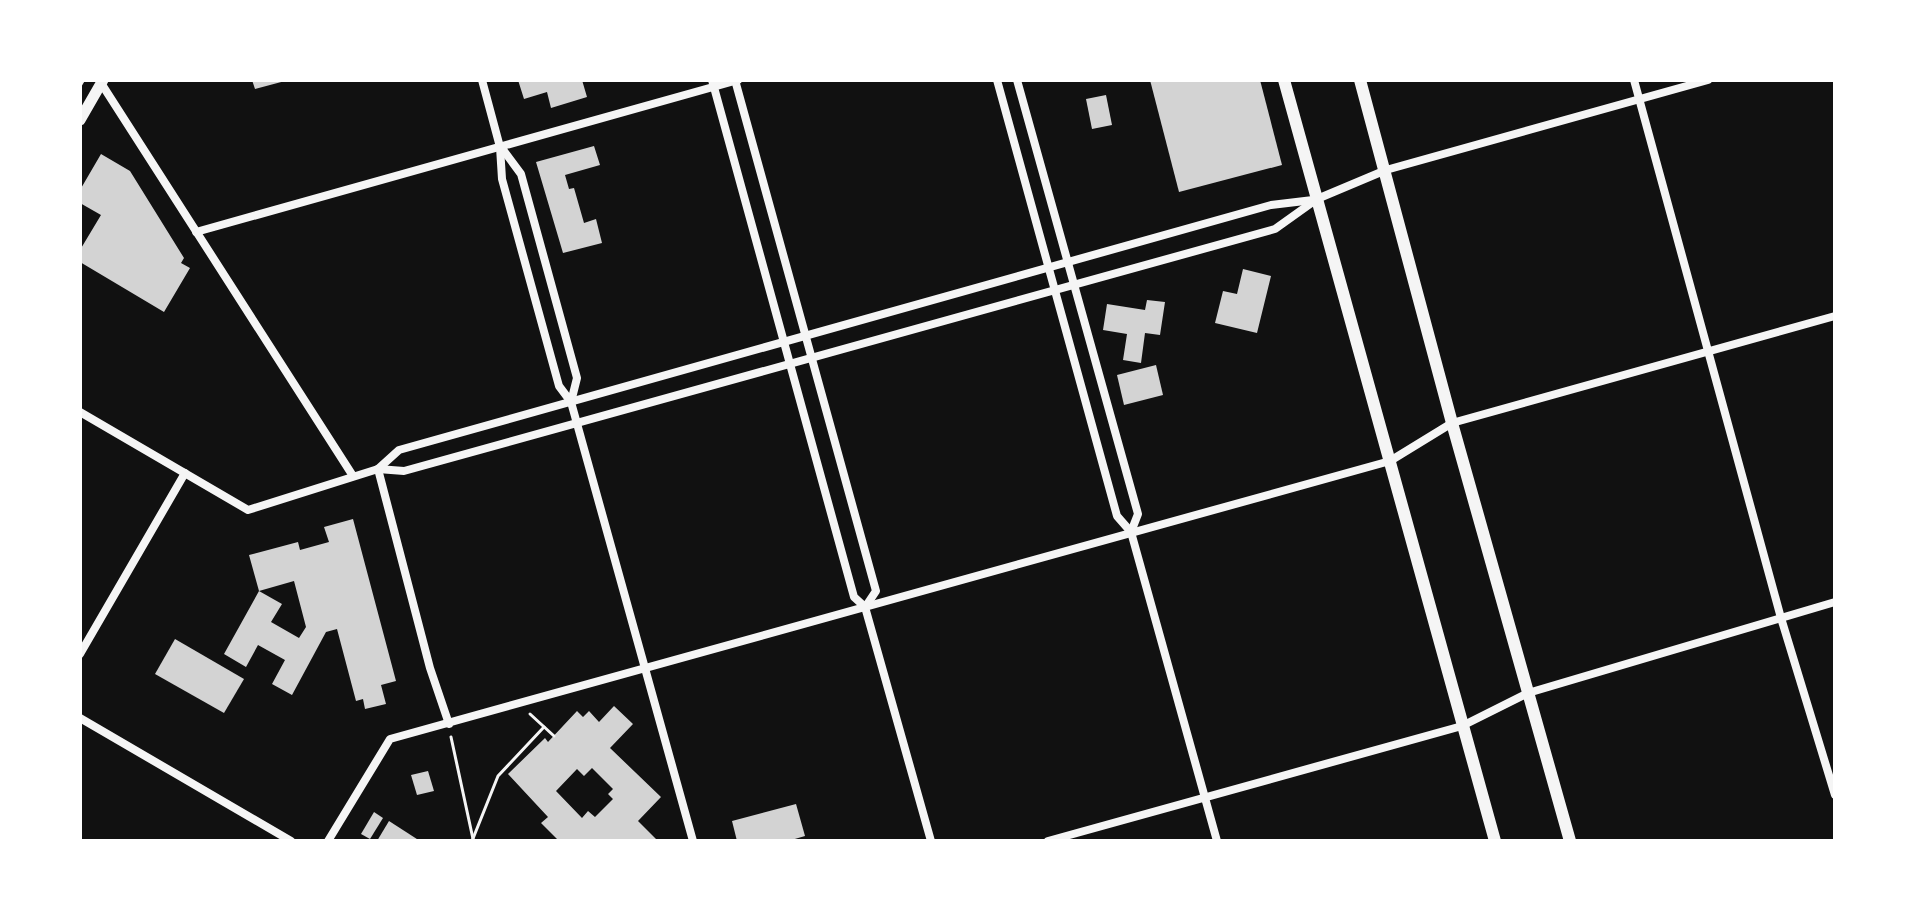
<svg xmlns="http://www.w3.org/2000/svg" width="1915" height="921" viewBox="0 0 1915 921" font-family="Inter,sans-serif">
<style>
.building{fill:#d3d3d3;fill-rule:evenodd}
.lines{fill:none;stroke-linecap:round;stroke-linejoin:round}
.path{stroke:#f5f5f5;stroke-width:3}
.service{stroke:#f5f5f5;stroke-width:4}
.minor{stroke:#f5f5f5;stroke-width:8}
.secondary{stroke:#f5f5f5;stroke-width:11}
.primary{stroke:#f5f5f5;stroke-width:12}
</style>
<rect width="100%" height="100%" fill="#111"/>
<g class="building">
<path d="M 252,80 L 285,80 L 285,81 L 255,89 Z"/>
<path d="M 518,80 L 582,80 L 587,97 L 551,108 L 547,92 L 524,99 Z"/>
<path d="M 1150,80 L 1260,80 L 1282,165 L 1179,192 Z"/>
<path d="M 1106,95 L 1112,125 L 1092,129 L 1086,99 Z"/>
<path d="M 594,146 L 600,165 L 565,175 L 569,189 L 574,188 L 584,223 L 596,219 L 602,243 L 563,253 L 536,162 Z"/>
<path d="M 101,154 L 130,171 L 184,258 L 181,263 L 190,268 L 164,312 L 80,262 L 80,250 L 101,215 L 80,203 L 80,190 Z"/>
<path d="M 1243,269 L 1271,276 L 1257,333 L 1215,323 L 1223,291 L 1237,294 Z"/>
<path d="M 1147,300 L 1165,302 L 1160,335 L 1145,333 L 1141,363 L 1123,360 L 1127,334 L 1103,330 L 1107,304 L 1145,310 Z"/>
<path d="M 1156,365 L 1163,395 L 1124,405 L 1117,375 Z"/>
<path d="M 353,519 L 396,681 L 381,685 L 386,704 L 365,709 L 363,699 L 356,701 L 337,629 L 326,632 L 292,695 L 272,684 L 285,660 L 258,645 L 246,667 L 224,654 L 259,591 L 282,604 L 271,622 L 299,638 L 306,627 L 294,581 L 259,591 L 249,555 L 298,542 L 300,550 L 329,542 L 324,527 Z"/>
<path d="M 175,639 L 244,679 L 224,713 L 155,674 Z"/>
<path d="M 614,706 L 633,724 L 610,748 L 661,797 L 638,821 L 658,841 L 559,841 L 541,823 L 548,817 L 508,774 L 545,738 L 548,742 L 577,711 L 583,717 L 589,711 L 599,722 ZM 592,768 L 613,789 L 608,794 L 613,799 L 595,817 L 588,811 L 582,818 L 556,791 L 577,769 L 584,776 Z"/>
<path d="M 428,771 L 434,791 L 417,795 L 411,775 Z"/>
<path d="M 796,804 L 805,836 L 788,841 L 737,841 L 732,821 Z"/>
<path d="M 374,812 L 383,818 L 370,839 L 361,834 Z"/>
<path d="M 389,821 L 420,841 L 377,841 Z"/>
</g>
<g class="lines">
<g class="path">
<path d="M 530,714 L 554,736"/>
<path d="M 451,737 L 473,839"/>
<path d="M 472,841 L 498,776 L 544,727"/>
</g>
<path class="service" d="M 80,85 L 83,80"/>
<g class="minor">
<path d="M 482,80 L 500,147 L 502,179 L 559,386 L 571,402 L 693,841"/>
<path d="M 712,80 L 854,597 L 865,607 L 931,841"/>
<path d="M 735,80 L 876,591 L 866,606"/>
<path d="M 997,80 L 1117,516 L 1131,532 L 1217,841"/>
<path d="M 1017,80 L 1138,514 L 1131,532"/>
<path d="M 1634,80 L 1781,618 L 1835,795"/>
<path d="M 101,83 L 353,476"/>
<path d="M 501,147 L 521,174 L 577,378 L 571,402"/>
<path d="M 196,232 L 738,80"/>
<path d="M 80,412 L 248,510 L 378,469 L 404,471 L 1275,229 L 1317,199 L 1386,170 L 1708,80"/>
<path d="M 378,469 L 399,450 L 1271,205 L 1313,200"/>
<path d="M 378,469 L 430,668 L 449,724"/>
<path d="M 80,654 L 185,473"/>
<path d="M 80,718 L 291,841"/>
<path d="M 328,841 L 390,739 L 1390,461 L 1452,423 L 1835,316"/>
<path d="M 1048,841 L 1462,726 L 1528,693 L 1835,602"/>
</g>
<path class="secondary" d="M 80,120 L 103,80"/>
<g class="primary">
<path d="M 1284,80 L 1495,841"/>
<path d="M 1360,80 L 1452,423 L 1570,841"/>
</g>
</g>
<rect width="1915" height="921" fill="none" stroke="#ffffff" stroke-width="164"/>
</svg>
